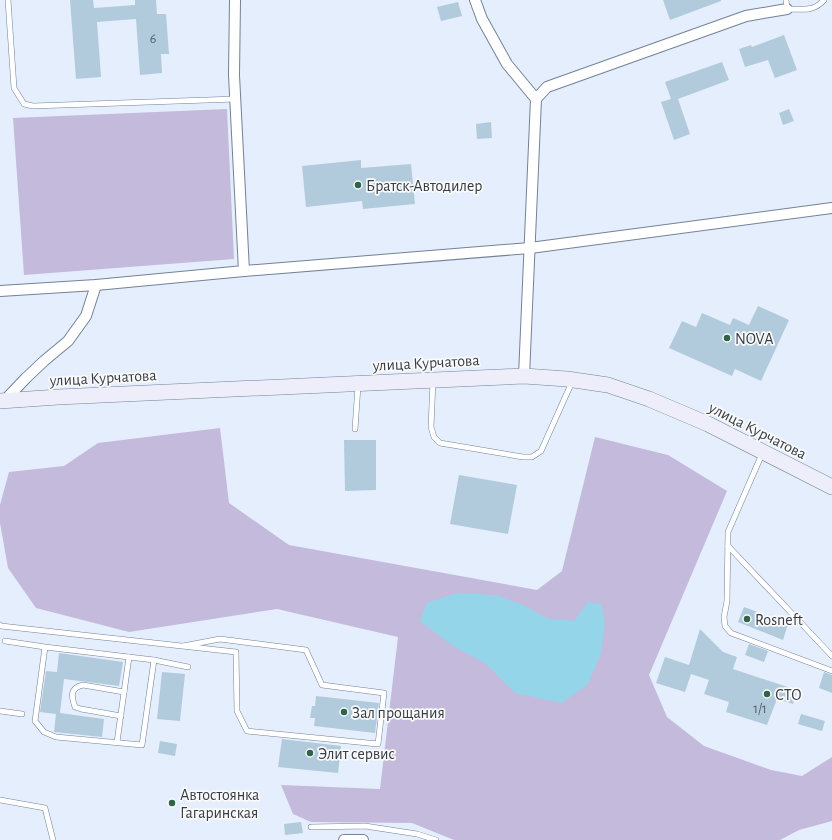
<svg xmlns="http://www.w3.org/2000/svg" width="832" height="840" viewBox="0 0 832 840" font-family="'Alegreya Sans',sans-serif">
<style>
.green{fill:#c4badc}
.water{fill:#94d5e9}
.building{fill:#b1cbdd}
.lines{fill:none;stroke-linecap:round;stroke-linejoin:round}
.lane-casing{stroke:#738298;stroke-width:6}
.street-casing{stroke:#738298;stroke-width:12}
.secondary-casing{stroke:#738298;stroke-width:16}
.lane{stroke:#fff;stroke-width:5}
.street{stroke:#fff;stroke-width:10}
.secondary{stroke:#edeefa;stroke-width:15}
.poi-dot{fill:#2e644a;stroke:#fafafa;stroke-width:1.5}
.labels{text-anchor:middle;stroke-width:3.5;stroke-linejoin:round;paint-order:stroke}
.number-label{font-size:14px;fill:#55606c}
.poi-label{font-size:16px;fill:#363d46;stroke:#fafafa;text-anchor:start}
.street-label{font-size:16px;fill:#363d46;stroke:#fafafa}
</style>
<rect width="100%" height="100%" fill="#e4eefd"/>
<g class="green">
<path d="M 227,109 L 234,259 L 24,275 L 13,118 Z"/>
<path d="M 220,428 L 229,503 L 289,545 L 537,590 L 562,571 L 595,437 L 668,455 L 727,491 L 649,675 L 667,717 L 704,746 L 771,770 L 802,776 L 832,757 L 832,821 L 799,830 L 780,840 L 454,840 L 412,823 L 311,822 L 293,814 L 281,785 L 380,789 L 398,637 L 277,609 L 129,632 L 36,608 L 8,568 L 0,523 L 0,505 L 9,472 L 64,466 L 98,443 Z"/>
</g>
<path class="water" d="M 456,593 L 496,595 L 525,606 L 549,619 L 574,621 L 588,602 L 601,604 L 605,623 L 601,653 L 588,684 L 562,703 L 515,693 L 485,663 L 453,646 L 420,621 L 427,603 Z"/>
<g class="building">
<path d="M 70,0 L 93,0 L 94,8 L 135,5 L 135,0 L 156,0 L 157,14 L 166,14 L 169,54 L 161,54 L 162,73 L 140,75 L 136,19 L 97,22 L 101,77 L 76,79 Z"/>
<path d="M 663,0 L 721,0 L 721,1 L 670,20 Z"/>
<path d="M 458,2 L 462,16 L 441,21 L 437,7 Z"/>
<path d="M 784,35 L 797,70 L 775,78 L 768,60 L 745,67 L 739,49 L 751,45 L 752,47 Z"/>
<path d="M 722,62 L 729,80 L 678,99 L 690,134 L 674,140 L 661,102 L 671,99 L 665,82 Z"/>
<path d="M 789,109 L 794,121 L 783,125 L 779,113 Z"/>
<path d="M 491,122 L 492,138 L 477,139 L 476,124 Z"/>
<path d="M 361,160 L 361,168 L 411,164 L 415,204 L 363,209 L 362,201 L 306,207 L 302,166 Z"/>
<path d="M 758,306 L 789,320 L 761,381 L 735,369 L 732,376 L 669,348 L 682,321 L 696,327 L 702,313 L 730,325 L 733,318 L 749,325 Z"/>
<path d="M 344,440 L 376,440 L 376,490 L 345,491 Z"/>
<path d="M 459,475 L 517,485 L 508,534 L 450,524 Z"/>
<path d="M 744,607 L 765,615 L 764,616 L 788,624 L 783,640 L 738,622 Z"/>
<path d="M 700,629 L 723,652 L 737,657 L 733,669 L 797,690 L 793,704 L 777,699 L 767,725 L 726,712 L 729,702 L 704,694 L 709,680 L 691,674 L 685,692 L 656,683 L 665,657 L 689,665 Z"/>
<path d="M 749,644 L 768,651 L 764,662 L 745,655 Z"/>
<path d="M 59,653 L 123,662 L 119,686 L 64,679 L 60,713 L 104,719 L 102,737 L 54,732 L 56,714 L 40,712 L 46,671 L 57,672 Z"/>
<path d="M 162,672 L 185,674 L 180,721 L 157,719 Z"/>
<path d="M 824,672 L 832,675 L 832,693 L 819,688 Z"/>
<path d="M 316,696 L 379,703 L 375,733 L 314,726 L 315,718 L 310,718 L 312,706 L 315,706 Z"/>
<path d="M 801,714 L 825,721 L 822,731 L 798,724 Z"/>
<path d="M 282,739 L 341,746 L 338,773 L 278,767 Z"/>
<path d="M 160,741 L 177,744 L 175,756 L 158,753 Z"/>
<path d="M 301,822 L 303,833 L 285,835 L 284,824 Z"/>
</g>
<g class="lines">
<defs>
<g id="lane">
<path d="M 8,0 L 14,88 L 24,104 L 33,106 L 236,99"/>
<path d="M 786,0 L 787,9 C 802,9 814,12 824,0"/>
<path d="M 433,381 L 431,427 L 434,437 L 440,443 L 523,457 L 532,457 L 541,451 L 572,382"/>
<path d="M 355,429 L 358,386"/>
<path d="M 762,454 L 728,532 L 727,601 L 724,617 L 725,626 L 731,633 L 832,671"/>
<path d="M 728,546 L 832,656"/>
<path d="M 0,625 L 1,626 L 236,652 L 237,711 L 247,731 L 378,744 L 384,693 L 322,685 L 306,650 L 220,639 L 183,646"/>
<path d="M 5,641 L 45,647 L 35,721 L 44,732 L 56,737 L 142,745 L 154,660 L 45,647"/>
<path d="M 154,660 L 188,667"/>
<path d="M 0,711 L 22,714"/>
<path d="M 121,716 L 81,709 L 75,707 C 71,696 70,688 83,685 L 124,692"/>
<path d="M 117,742 L 129,657"/>
<path d="M 0,800 L 45,808 L 53,840"/>
<path d="M 311,827 L 365,826 L 417,834 L 436,840"/>
</g>
<g id="street">
<path d="M 235,0 L 234,75 L 244,271"/>
<path d="M 475,0 L 482,19 L 507,64 L 536,99 L 524,376"/>
<path d="M 536,99 L 547,87 L 746,16 L 787,9"/>
<path d="M 0,291 L 96,285 L 244,271 L 530,248 L 832,208"/>
<path d="M 4,401 L 26,378 L 44,361 L 68,341 L 86,316 L 96,285"/>
<path d="M 344,840 L 363,840"/>
</g>
<path id="secondary" d="M 0,401 L 58,397 L 524,376 L 567,379 L 608,385 L 649,399 L 708,424 L 832,487"/>
</defs>
<use href="#lane" class="lane-casing"/>
<use href="#street" class="street-casing"/>
<use href="#secondary" class="secondary-casing"/>
<use href="#lane" class="lane"/>
<use href="#street" class="street"/>
<use href="#secondary" class="secondary"/>
</g>
<g class="poi-dot">
<circle cx="358" cy="185" r="4"/>
<circle cx="727" cy="338" r="4"/>
<circle cx="747" cy="619" r="4"/>
<circle cx="767" cy="694" r="4"/>
<circle cx="344" cy="712" r="4"/>
<circle cx="310" cy="753" r="4"/>
<circle cx="172" cy="803" r="4"/>
</g>
<g class="labels">
<g class="number-label">
<text x="153" y="43">6</text>
<text x="760" y="713">1/1</text>
</g>
<g class="poi-label">
<text x="366" y="191">Братск-Автодилер</text>
<text x="735" y="344">NOVA</text>
<text x="755" y="625">Rosneft</text>
<text x="775" y="700">СТО</text>
<text x="352" y="718">Зал прощания</text>
<text x="318" y="759">Элит сервис</text>
<text x="180" y="800">Автостоянка<tspan x="180" dy="18">Гагаринская</tspan></text>
</g>
<g class="street-label">
<text transform="translate(426 362) rotate(-3)" y="6">улица Курчатова</text>
<text transform="translate(103 377) rotate(-3)" y="6">улица Курчатова</text>
<text transform="translate(758 430) rotate(27)" y="6">улица Курчатова</text>
</g>
</g>
</svg>
